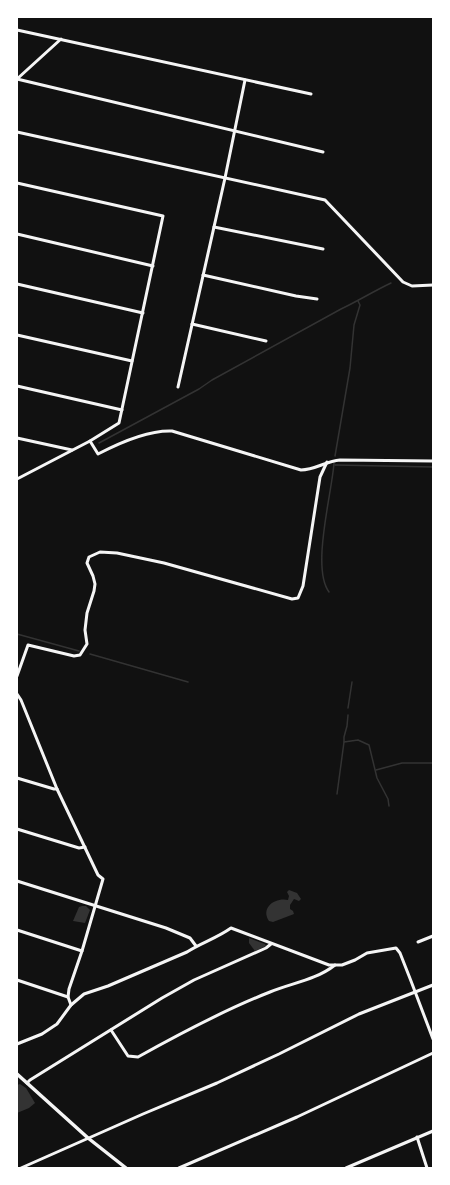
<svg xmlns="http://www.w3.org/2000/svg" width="450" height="1185" font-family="Lato,sans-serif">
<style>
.water{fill:#333}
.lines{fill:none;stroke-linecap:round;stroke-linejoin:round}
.stream{stroke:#333;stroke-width:1.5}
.minor{stroke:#f5f5f5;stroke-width:3}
.tertiary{stroke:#f5f5f5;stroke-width:3.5}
</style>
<rect width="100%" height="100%" fill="#111"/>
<!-- water -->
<g class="water">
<path d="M 289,890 L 297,893 L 301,899 L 299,901 L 294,899 L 290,905 L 290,909 L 293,911 L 294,914 L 273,922 L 269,921 C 260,907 276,897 288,900 L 289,896 L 287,892 Z"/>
<path d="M 82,906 L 86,906 L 90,910 L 85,923 L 73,921 L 79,907 Z"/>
<path d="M 249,938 L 265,944 L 266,946 L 255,951 L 249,943 Z"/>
<path d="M 20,1084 L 26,1088 L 35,1103 L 29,1108 L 17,1113 L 17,1085 Z"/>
</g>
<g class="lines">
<!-- stream -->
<g class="stream">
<path d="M 99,443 L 199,389 L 212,380 L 341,309 C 358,301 374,291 391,283"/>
<path d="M 335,456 L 350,368 L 354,325 L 360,305 L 358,301"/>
<path d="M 335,465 L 433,467"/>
<path d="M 329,592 C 311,568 332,493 334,463"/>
<path d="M 17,634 L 79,651"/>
<path d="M 90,654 L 188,682"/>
<path d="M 348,708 L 352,682"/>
<path d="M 344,742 L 358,740 L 369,745 L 377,778 L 388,799 L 389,806"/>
<path d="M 376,770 L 402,763 L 433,763"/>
<path d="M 337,794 L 344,742 L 344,737 L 347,726 L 348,715"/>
</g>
<!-- minor -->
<g class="minor">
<path d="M 17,30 L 311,94"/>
<path d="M 17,79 L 323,152"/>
<path d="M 17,79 L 61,39"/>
<path d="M 17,132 L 325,200 L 403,282 L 412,286 L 433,285"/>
<path d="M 17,183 L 163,216 L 119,423 L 90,441 L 17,479"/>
<path d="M 214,227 L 323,249"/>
<path d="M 17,234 L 153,266"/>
<path d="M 203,275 L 296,296 L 317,299"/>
<path d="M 17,284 L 143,313"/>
<path d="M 192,324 L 266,341"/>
<path d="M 17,335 L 132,361"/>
<path d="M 17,386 L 122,410"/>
<path d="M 178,387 L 225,178 L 245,80"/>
<path d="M 17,438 L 72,450"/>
<path d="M 90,441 L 98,454 C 119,443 148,430 172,431 L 301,470 C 315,470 326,461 340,460 L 433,461"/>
<path d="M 17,676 L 28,645 L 74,656 L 80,655 L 87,644 L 85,630 L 87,613 L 94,591 L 95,584 L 93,576 L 87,563 L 89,557 L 100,552 L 117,553 L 164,563 L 292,599 L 298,598 L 303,586 L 320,477 L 327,462"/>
<path d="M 17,694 L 21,700 L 57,789 L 98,875 L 103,879 L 82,951 L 69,989 L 68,997 L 71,1005"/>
<path d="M 17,778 L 54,789 L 57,789"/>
<path d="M 17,829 L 79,848 L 85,847"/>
<path d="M 17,881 L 166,928 L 190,938 L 196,946"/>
<path d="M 17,930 L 82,951"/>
<path d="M 418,942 L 433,936"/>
<path d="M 17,980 L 68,997"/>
<path d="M 111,1030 L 128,1056 L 138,1057 C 181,1033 224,1010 270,992 C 292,983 316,980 335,965"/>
<path d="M 17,1044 L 42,1034 L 57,1024 L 71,1005 L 84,994 L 108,986 L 187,952 C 201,943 217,938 231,928 L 329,965 L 342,965 L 355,960 L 367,953 L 396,948 L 400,953 L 411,981 L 433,1039"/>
<path d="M 27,1083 L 30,1080 L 162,998 L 194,980 L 266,948 L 271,944"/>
<path d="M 417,1137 L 427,1168"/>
<path d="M 21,1168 L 143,1114 L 217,1083 L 279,1054 L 359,1014 L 433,985"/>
<path d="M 179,1168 L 297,1117 L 433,1053"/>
<path d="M 346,1168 L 433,1131"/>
</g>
<!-- tertiary -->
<path class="tertiary" d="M 17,1074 L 88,1138 L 126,1168"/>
</g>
<!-- border -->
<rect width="450" height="1185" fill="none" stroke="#ffffff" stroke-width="36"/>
</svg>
